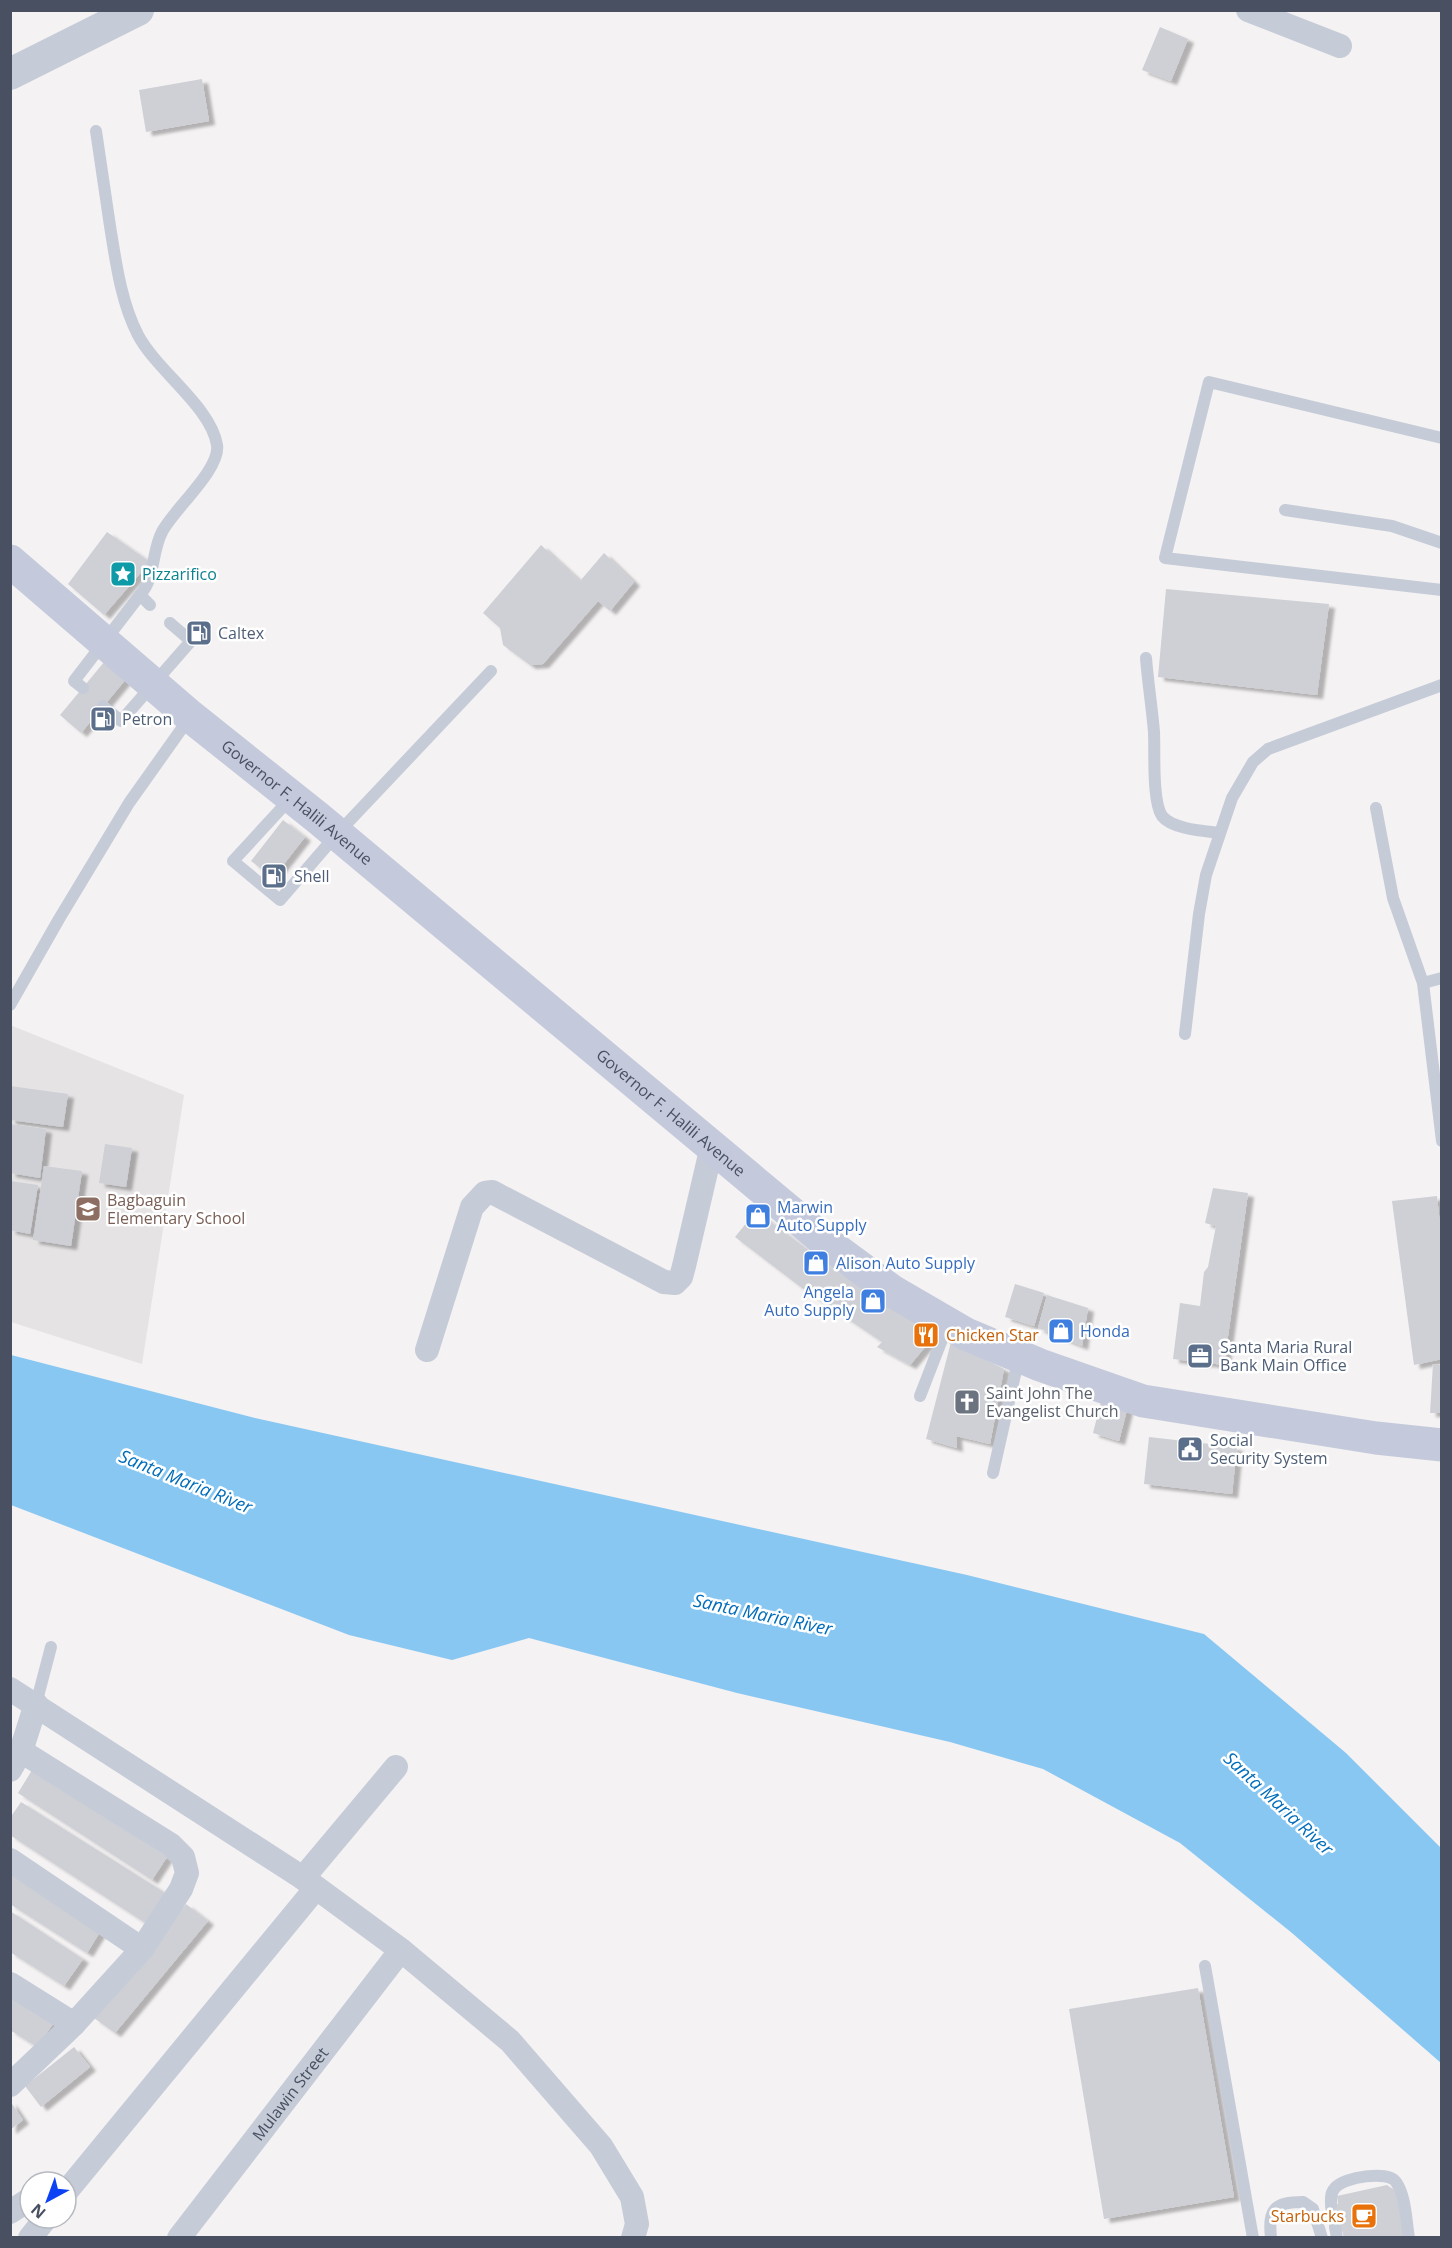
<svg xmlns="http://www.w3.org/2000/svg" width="1452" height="2248" font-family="'Open Sans',sans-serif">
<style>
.education{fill:#e5e3e4}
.water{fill:#89c7f3}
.building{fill:#ced0d6;filter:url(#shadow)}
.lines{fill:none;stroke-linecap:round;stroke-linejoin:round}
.service{stroke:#c5cbd7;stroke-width:12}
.minor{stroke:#c5cbd7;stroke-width:24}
.tertiary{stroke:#c5cbd7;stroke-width:32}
.secondary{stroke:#c4cadb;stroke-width:33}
.labels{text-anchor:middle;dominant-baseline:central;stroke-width:5;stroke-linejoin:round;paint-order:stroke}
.culture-label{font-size:16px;fill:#0d838f;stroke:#fff;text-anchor:start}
.service-label{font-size:16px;fill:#4e5e75;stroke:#fff;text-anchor:start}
.street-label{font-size:16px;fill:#485061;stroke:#fff}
.education-label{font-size:16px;fill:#785e54;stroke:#fff;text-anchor:start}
.shop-label{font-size:16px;fill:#366cbe;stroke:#fff;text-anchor:start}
.food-label{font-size:16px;fill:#c56008;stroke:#fff;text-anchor:start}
.worship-label{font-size:16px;fill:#5b616d;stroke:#fff;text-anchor:start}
.water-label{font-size:18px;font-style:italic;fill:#016dbb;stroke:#fff}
</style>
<defs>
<filter id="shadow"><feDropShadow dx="6" dy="4" stdDeviation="1.5" flood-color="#0004"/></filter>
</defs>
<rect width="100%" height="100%" fill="#f4f2f2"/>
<!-- education -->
<path class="education" d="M 10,1025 L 184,1095 L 142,1364 L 11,1322 Z"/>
<!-- water -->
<path class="water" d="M 11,1355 L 255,1418 L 967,1575 L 1204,1634 L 1346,1753 L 1441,1848 L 1441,2063 L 1292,1933 L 1180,1843 L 1043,1769 L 950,1742 L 737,1693 L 529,1638 L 452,1660 L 349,1635 L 11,1505 Z"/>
<!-- building -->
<g class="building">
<path d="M 1160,27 L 1188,39 L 1171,81 L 1142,70 Z"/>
<path d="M 202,79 L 209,121 L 146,132 L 139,90 Z"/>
<path d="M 107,532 L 150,562 L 104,615 L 68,584 Z"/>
<path d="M 541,545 L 580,581 L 604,553 L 634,582 L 610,611 L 598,601 L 543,664 L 530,665 L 503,645 L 500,628 L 483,613 Z"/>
<path d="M 1166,589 L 1329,604 L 1317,695 L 1158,677 Z"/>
<path d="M 105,661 L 126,679 L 81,733 L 60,715 Z"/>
<path d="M 283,820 L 305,837 L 273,878 L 251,861 Z"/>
<path d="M 10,1086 L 68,1094 L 63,1127 L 10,1120 Z"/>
<path d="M 10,1124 L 46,1129 L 40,1178 L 10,1173 Z"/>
<path d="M 105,1144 L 132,1148 L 126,1187 L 99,1183 Z"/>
<path d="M 44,1166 L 82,1171 L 71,1246 L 33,1240 Z"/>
<path d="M 10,1181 L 38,1185 L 30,1234 L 10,1230 Z"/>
<path d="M 1213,1188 L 1248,1193 L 1224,1365 L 1173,1359 L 1180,1303 L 1200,1306 L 1204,1272 L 1208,1267 L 1216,1226 L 1205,1223 Z"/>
<path d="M 1437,1196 L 1442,1245 L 1442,1359 L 1414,1365 L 1392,1201 Z"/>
<path d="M 756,1211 L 835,1270 L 935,1335 L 910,1365 L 877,1347 L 882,1342 L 802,1288 L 735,1237 Z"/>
<path d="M 1015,1284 L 1044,1293 L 1034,1326 L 1005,1317 Z"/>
<path d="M 1047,1295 L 1088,1308 L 1082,1346 L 1038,1328 Z"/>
<path d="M 951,1342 L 1004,1369 L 990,1444 L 956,1436 L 957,1448 L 926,1439 Z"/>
<path d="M 1433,1364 L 1442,1365 L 1442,1413 L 1430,1413 Z"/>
<path d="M 1102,1398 L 1128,1406 L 1119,1441 L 1093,1433 Z"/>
<path d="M 1149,1437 L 1237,1447 L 1232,1494 L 1144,1484 Z"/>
<path d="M 32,1770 L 167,1857 L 152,1880 L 18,1793 Z"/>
<path d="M 21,1802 L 167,1894 L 147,1924 L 10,1835 L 10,1818 Z"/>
<path d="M 10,1872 L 100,1932 L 87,1953 L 10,1904 Z"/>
<path d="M 186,1904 L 208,1921 L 115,2033 L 94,2018 Z"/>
<path d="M 10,1911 L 83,1959 L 64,1986 L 10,1952 Z"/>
<path d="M 1198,1988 L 1234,2197 L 1104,2219 L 1069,2009 Z"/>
<path d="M 10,1993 L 55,2021 L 37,2047 L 10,2030 Z"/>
<path d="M 74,2047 L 90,2067 L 41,2107 L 25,2086 Z"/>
<path d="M 10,2101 L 23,2120 L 10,2130 Z"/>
<path d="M 1387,2185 L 1397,2192 L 1405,2235 L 1393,2238 L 1344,2238 L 1341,2226 L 1330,2228 L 1325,2207 L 1338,2204 L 1337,2196 Z"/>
</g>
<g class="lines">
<!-- service -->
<g class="service">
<path d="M 96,131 C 101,163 105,194 110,226 C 116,263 121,302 138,335 C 157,371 211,407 217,445 C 221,469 173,510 162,532 C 151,553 156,577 140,595"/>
<path d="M 1442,438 L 1209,382 L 1165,558 L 1442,590"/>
<path d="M 1285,510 L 1392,526 L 1442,543"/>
<path d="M 1146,658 C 1148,683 1152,708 1154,732 C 1155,752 1152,801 1162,816 C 1172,829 1204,831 1220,833"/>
<path d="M 83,688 L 74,681 L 140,595 L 150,605"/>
<path d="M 103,706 L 121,721 L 191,641 L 170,623"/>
<path d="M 291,798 L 233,861 L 280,900 L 337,834 L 491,671"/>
<path d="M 1376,808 L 1393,898 L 1423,983 L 1442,1141"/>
<path d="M 1423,983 L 1442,978"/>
<path d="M 10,1005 L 59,919 L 129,803 L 190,717"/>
<path d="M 1185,1034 L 1199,914 L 1206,875 L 1232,798 L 1253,762 L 1268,749 L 1442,685"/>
<path d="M 920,1396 L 948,1324"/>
<path d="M 993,1473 L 1019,1357"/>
<path d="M 36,1704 L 51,1647"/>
<path d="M 1205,1966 L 1253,2238"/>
<path d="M 1331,2205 C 1331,2199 1330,2193 1335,2188 C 1344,2177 1388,2170 1396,2182 C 1406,2196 1406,2221 1409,2238"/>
<path d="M 1335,2227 L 1337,2238"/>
<path d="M 1271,2238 C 1268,2209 1274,2202 1303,2202 L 1313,2209 L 1322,2238"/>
</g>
<!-- minor -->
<g class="minor">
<path d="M 1248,10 L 1340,46"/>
<path d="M 427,1350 L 472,1207 L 485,1193 L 492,1192 L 664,1282 L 675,1283 L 681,1277 L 684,1266 L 712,1146"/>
<path d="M 10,1689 L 303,1878 L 401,1950 L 510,2041 L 601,2146 L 632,2197 L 637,2224 L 633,2238"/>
<path d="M 10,1770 L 21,1751 L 36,1704"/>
<path d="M 10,1860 L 142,1949"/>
<path d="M 303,1878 L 396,1767"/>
<path d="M 10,1984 L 74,2024"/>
<path d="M 10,2085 L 74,2024 L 142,1949 L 181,1889 L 187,1873 L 183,1857 L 171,1845 L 21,1751"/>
<path d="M 66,2192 L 316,1888"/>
<path d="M 10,2212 L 30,2199"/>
<path d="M 30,2238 L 46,2218"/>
<path id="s1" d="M 179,2238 L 401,1950"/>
</g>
<!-- tertiary -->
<path class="tertiary" d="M 10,74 L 138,10"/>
<!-- secondary -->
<path class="secondary" id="s2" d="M 10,561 L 190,716 L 318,818 L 831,1246 L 892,1291 L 966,1334 L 1040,1365 L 1143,1401 L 1376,1438 L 1442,1445"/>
</g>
<!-- icons -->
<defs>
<symbol id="sight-square" viewBox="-11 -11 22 22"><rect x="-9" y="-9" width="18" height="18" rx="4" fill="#0f9aa8" stroke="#fff"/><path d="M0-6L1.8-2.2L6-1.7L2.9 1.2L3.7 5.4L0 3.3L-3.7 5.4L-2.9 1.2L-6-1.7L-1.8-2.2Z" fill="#fff"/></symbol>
<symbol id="fuel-square" viewBox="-11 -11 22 22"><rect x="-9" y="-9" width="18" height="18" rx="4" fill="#5c6f8a" stroke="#fff"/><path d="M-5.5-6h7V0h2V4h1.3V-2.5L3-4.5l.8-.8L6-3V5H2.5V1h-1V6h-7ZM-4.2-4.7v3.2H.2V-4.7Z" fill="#fff"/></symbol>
<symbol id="school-square" viewBox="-11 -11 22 22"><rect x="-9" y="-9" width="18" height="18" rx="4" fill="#8d6e63" stroke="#fff"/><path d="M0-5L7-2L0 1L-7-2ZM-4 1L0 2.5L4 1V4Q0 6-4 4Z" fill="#fff"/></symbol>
<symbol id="shop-square" viewBox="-11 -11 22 22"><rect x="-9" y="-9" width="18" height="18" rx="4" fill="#3f7fe0" stroke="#fff"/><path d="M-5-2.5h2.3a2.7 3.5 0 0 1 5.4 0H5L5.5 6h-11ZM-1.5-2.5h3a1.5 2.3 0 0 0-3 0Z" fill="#fff"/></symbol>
<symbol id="restaurant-square" viewBox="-11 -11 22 22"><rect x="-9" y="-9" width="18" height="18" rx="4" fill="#e8710a" stroke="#fff"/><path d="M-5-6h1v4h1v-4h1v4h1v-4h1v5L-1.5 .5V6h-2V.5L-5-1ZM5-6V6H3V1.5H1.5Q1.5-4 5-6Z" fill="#fff"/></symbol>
<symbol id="office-square" viewBox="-11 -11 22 22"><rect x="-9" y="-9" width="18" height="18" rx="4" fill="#5c6f8a" stroke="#fff"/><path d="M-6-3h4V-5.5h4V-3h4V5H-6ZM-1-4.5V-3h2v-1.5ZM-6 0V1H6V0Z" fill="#fff"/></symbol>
<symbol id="church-square" viewBox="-11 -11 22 22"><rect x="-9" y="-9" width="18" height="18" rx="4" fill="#6b7280" stroke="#fff"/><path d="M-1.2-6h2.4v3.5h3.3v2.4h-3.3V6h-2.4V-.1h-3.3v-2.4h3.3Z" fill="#fff"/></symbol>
<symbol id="civic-square" viewBox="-11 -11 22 22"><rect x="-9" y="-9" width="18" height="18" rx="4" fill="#5c6f8a" stroke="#fff"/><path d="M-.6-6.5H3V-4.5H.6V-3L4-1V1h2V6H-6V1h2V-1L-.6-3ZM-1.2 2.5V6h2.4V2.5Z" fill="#fff"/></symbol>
<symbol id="cafe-square" viewBox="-11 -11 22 22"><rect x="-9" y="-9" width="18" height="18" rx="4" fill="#e8710a" stroke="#fff"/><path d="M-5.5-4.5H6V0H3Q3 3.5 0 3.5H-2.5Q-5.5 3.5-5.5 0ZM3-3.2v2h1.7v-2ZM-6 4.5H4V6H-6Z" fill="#fff"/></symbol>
</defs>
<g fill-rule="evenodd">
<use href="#sight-square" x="108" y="559" width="30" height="30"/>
<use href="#fuel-square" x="184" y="618" width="30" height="30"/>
<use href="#fuel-square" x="88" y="704" width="30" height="30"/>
<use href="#fuel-square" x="259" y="861" width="30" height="30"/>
<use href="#school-square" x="73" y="1194" width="30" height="30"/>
<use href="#shop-square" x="743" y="1201" width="30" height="30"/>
<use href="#shop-square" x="801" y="1248" width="30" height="30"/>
<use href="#shop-square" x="858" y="1286" width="30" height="30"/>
<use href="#shop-square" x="1046" y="1316" width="30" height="30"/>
<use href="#restaurant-square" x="911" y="1320" width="30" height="30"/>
<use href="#office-square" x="1185" y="1341" width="30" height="30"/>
<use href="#church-square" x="952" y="1387" width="30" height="30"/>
<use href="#civic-square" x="1175" y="1434" width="30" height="30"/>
<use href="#cafe-square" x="1349" y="2201" width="30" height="30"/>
</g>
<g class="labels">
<!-- culture labels -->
<g class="culture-label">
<text x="142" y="574">Pizzarifico</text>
</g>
<!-- service labels -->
<g class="service-label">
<text x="218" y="633">Caltex</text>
<text x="122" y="719">Petron</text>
<text x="294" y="876">Shell</text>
<text x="1220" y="1347">Santa Maria Rural<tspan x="1220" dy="18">Bank Main Office</tspan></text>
<text x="1210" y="1440">Social<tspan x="1210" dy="18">Security System</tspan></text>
</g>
<!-- street labels -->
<g class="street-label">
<text stroke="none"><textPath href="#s2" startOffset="375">Governor F. Halili Avenue</textPath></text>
<text stroke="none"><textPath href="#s2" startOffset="861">Governor F. Halili Avenue</textPath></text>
<text stroke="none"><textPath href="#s1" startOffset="182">Mulawin Street</textPath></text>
</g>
<!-- education labels -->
<g class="education-label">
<text x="107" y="1200">Bagbaguin<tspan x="107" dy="18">Elementary School</tspan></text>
</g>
<!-- shop labels -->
<g class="shop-label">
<text x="777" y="1207">Marwin<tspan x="777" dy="18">Auto Supply</tspan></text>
<text x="836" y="1263">Alison Auto Supply</text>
<text x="854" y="1292" text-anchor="end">Angela<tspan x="854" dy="18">Auto Supply</tspan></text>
<text x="1080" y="1331">Honda</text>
</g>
<!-- food labels -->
<g class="food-label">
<text x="946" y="1335">Chicken Star</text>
<text x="1344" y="2216" text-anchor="end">Starbucks</text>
</g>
<!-- worship labels -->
<g class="worship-label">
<text x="986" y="1393">Saint John The<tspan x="986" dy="18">Evangelist Church</tspan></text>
</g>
<!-- water labels -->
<g class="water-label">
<text transform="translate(186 1481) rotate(22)">Santa Maria River</text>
<text transform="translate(763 1614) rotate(12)">Santa Maria River</text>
<text transform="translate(1279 1803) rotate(43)">Santa Maria River</text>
</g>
</g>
<!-- border -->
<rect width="1452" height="2248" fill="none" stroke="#485061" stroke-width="24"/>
<!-- north arrow -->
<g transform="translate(48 2200) rotate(221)"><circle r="28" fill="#ffffff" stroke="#b6b9c0" stroke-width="1.5"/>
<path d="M0-4.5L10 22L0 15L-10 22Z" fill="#0c41f4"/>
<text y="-9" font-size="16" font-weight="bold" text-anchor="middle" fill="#485061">N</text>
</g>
</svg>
